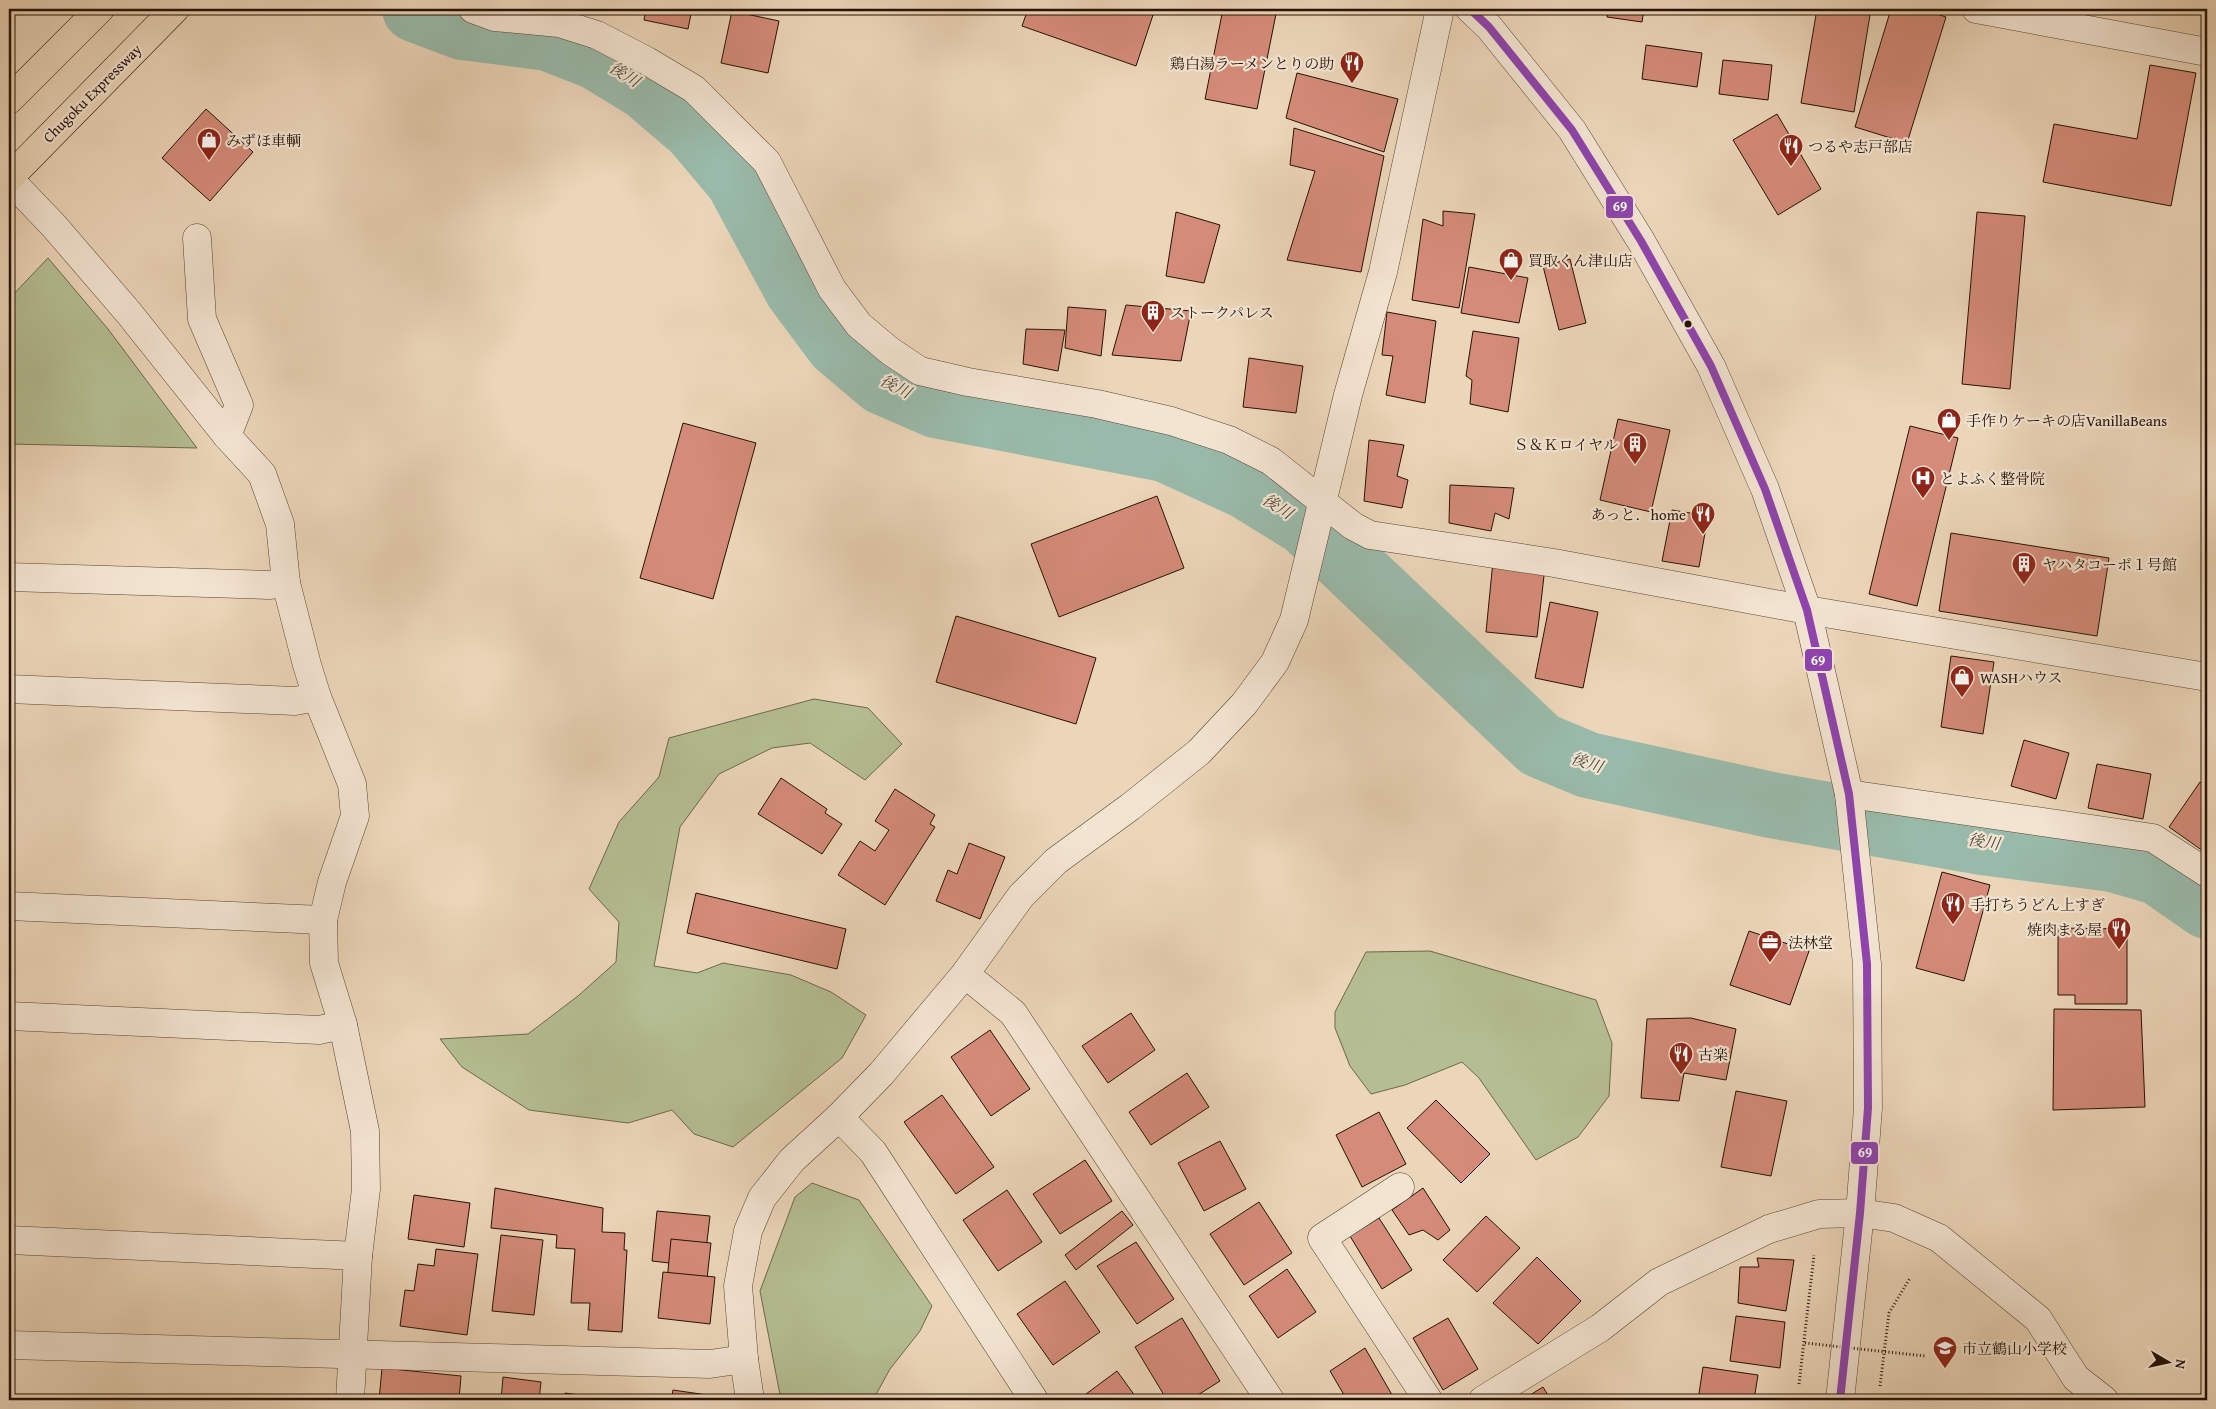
<svg xmlns="http://www.w3.org/2000/svg" width="2216" height="1409" font-family="'Gentium Book Plus','Noto Serif JP',serif">
<style>
.green{fill:#b4be92;stroke:#6c684c}
.lines{fill:none;stroke-linecap:round;stroke-linejoin:round}
.river{stroke:#99baaa;stroke-width:66}
.building{fill:#d48b79;stroke:#251205}
.minor-casing{stroke:#574332;stroke-width:29}
.highway-casing{stroke:#251205;stroke-width:29}
.path{stroke:#251205;stroke-width:3;stroke-dasharray:1 2.5;stroke-linecap:butt}
.minor{stroke:#f3e4d2;stroke-width:28}
.highway{stroke:#ecd6b9;stroke-width:28}
.path-bridge{stroke:#251205;stroke-width:3;stroke-dasharray:1 2.5;stroke-linecap:butt}
.bus-1-casing{stroke:#f3e4d2;stroke-width:11}
.bus-1{stroke:#8e44ad;stroke-width:8}
.bus-dot{fill:#251205;stroke:#f3e4d2;stroke-width:2}
.labels{text-anchor:middle;dominant-baseline:central;stroke-width:4.5;stroke-linejoin:round;paint-order:stroke}
.poi-label{font-size:15px;fill:#251205;stroke:#f3e4d2;text-anchor:start}
.street-label{font-size:15px;fill:#251205;stroke:#f3e4d2}
.water-label{font-size:16px;font-style:italic;fill:#4e4d3f;stroke:#f3e4d2}
.line-badge{stroke:#f3e4d2;stroke-width:2}
.badge-label{font-size:14px;text-anchor:middle;font-weight:bold;fill:#fff}
</style>
<rect width="100%" height="100%" fill="#ecd6b9"/>
<filter id="stains"><feTurbulence type="fractalNoise" baseFrequency=".004" numOctaves="4"/><feColorMatrix values="0 0 0 0 .2 0 0 0 0 .09 0 0 0 0 .02 0 0 0 .5 -.17"/></filter>
<radialGradient id="worn" r=".72"><stop offset=".6" stop-color="#630" stop-opacity="0"/><stop offset="1" stop-color="#630" stop-opacity=".3"/></radialGradient>
<!-- green -->
<g class="green">
<path d="M 48,258 L 108,329 L 197,448 L 9,444 L 9,299 Z"/>
<path d="M 814,699 L 868,708 L 902,744 L 865,780 L 810,743 L 772,748 L 719,774 L 680,827 L 654,966 L 697,973 L 723,963 L 791,975 L 831,992 L 866,1015 L 842,1058 L 733,1147 L 694,1134 L 672,1110 L 628,1123 L 529,1110 L 462,1067 L 440,1039 L 528,1034 L 578,996 L 616,962 L 619,922 L 589,889 L 619,822 L 659,777 L 669,738 Z"/>
<path d="M 1430,951 L 1596,1000 L 1612,1043 L 1609,1096 L 1578,1137 L 1536,1160 L 1479,1078 L 1462,1062 L 1405,1085 L 1371,1094 L 1350,1066 L 1335,1028 L 1335,1012 L 1366,952 Z"/>
<path d="M 812,1183 L 859,1200 L 932,1306 L 920,1331 L 890,1369 L 873,1400 L 781,1400 L 760,1291 L 795,1197 Z"/>
</g>
<g class="lines">
<!-- river -->
<path class="river" d="M 415,9 L 463,27 L 548,38 L 597,57 L 646,87 L 695,129 L 738,180 L 797,289 L 838,344 L 883,382 L 936,405 L 1165,449 L 1246,486 L 1306,523 L 1540,745 L 1588,765 L 1771,805 L 1982,842 L 2113,859 L 2158,872 L 2207,906"/>
</g>
<!-- building -->
<g class="building">
<path d="M 646,9 L 692,9 L 688,29 L 644,20 Z"/>
<path d="M 1028,9 L 1134,9 L 1153,15 L 1136,66 L 1022,26 Z"/>
<path d="M 1223,9 L 1277,9 L 1257,109 L 1205,99 Z"/>
<path d="M 1608,9 L 1644,9 L 1642,22 L 1607,17 Z"/>
<path d="M 1817,9 L 1871,9 L 1854,112 L 1801,103 Z"/>
<path d="M 1891,9 L 1921,9 L 1946,17 L 1907,143 L 1855,127 Z"/>
<path d="M 732,11 L 779,21 L 768,73 L 721,63 Z"/>
<path d="M 1646,45 L 1702,53 L 1697,87 L 1642,79 Z"/>
<path d="M 1723,60 L 1772,65 L 1768,100 L 1719,94 Z"/>
<path d="M 2150,65 L 2196,73 L 2171,206 L 2043,182 L 2054,124 L 2137,139 Z"/>
<path d="M 1297,73 L 1398,99 L 1384,152 L 1286,118 Z"/>
<path d="M 206,109 L 253,152 L 210,201 L 162,158 Z"/>
<path d="M 1777,114 L 1821,189 L 1778,215 L 1733,140 Z"/>
<path d="M 1294,128 L 1384,156 L 1361,272 L 1287,260 L 1315,171 L 1290,165 Z"/>
<path d="M 1443,211 L 1475,214 L 1459,308 L 1412,300 L 1423,219 L 1443,226 Z"/>
<path d="M 1176,212 L 1220,225 L 1204,283 L 1166,276 Z"/>
<path d="M 1977,212 L 2025,216 L 2010,389 L 1962,384 Z"/>
<path d="M 1570,259 L 1586,323 L 1559,330 L 1543,266 Z"/>
<path d="M 1469,267 L 1528,278 L 1519,323 L 1461,313 Z"/>
<path d="M 1126,305 L 1191,311 L 1181,361 L 1112,355 Z"/>
<path d="M 1068,307 L 1106,310 L 1101,356 L 1065,348 Z"/>
<path d="M 1387,312 L 1436,321 L 1425,403 L 1386,395 L 1393,356 L 1382,355 Z"/>
<path d="M 1026,329 L 1065,330 L 1058,371 L 1023,364 Z"/>
<path d="M 1473,331 L 1519,338 L 1508,412 L 1470,404 L 1472,380 L 1466,376 Z"/>
<path d="M 1249,358 L 1303,366 L 1296,413 L 1243,407 Z"/>
<path d="M 1618,419 L 1670,430 L 1651,512 L 1600,500 Z"/>
<path d="M 683,423 L 756,443 L 713,599 L 640,578 Z"/>
<path d="M 1910,426 L 1958,438 L 1917,606 L 1869,594 Z"/>
<path d="M 1369,440 L 1404,445 L 1397,476 L 1408,480 L 1402,508 L 1364,501 Z"/>
<path d="M 1450,485 L 1514,488 L 1509,519 L 1495,513 L 1491,531 L 1449,523 Z"/>
<path d="M 1157,496 L 1184,568 L 1059,617 L 1031,544 Z"/>
<path d="M 1672,510 L 1708,516 L 1699,567 L 1662,561 Z"/>
<path d="M 1951,533 L 2109,558 L 2097,636 L 1939,611 Z"/>
<path d="M 1493,561 L 1545,567 L 1537,637 L 1486,632 Z"/>
<path d="M 1550,602 L 1598,612 L 1583,688 L 1535,678 Z"/>
<path d="M 956,616 L 1096,658 L 1076,724 L 936,682 Z"/>
<path d="M 1951,656 L 1994,662 L 1983,734 L 1941,727 Z"/>
<path d="M 2024,740 L 2069,753 L 2056,799 L 2011,786 Z"/>
<path d="M 2097,764 L 2151,774 L 2143,819 L 2088,808 Z"/>
<path d="M 781,778 L 827,809 L 825,813 L 842,824 L 822,854 L 758,814 Z"/>
<path d="M 2200,782 L 2207,787 L 2207,845 L 2203,851 L 2169,827 Z"/>
<path d="M 895,789 L 935,815 L 930,824 L 935,827 L 885,905 L 838,875 L 860,841 L 875,851 L 889,830 L 875,821 Z"/>
<path d="M 969,843 L 1005,857 L 980,919 L 936,901 L 948,870 L 957,874 Z"/>
<path d="M 1942,872 L 1990,885 L 1964,981 L 1916,968 Z"/>
<path d="M 696,893 L 846,929 L 837,969 L 687,933 Z"/>
<path d="M 2058,928 L 2127,929 L 2127,1004 L 2075,1004 L 2075,995 L 2058,995 Z"/>
<path d="M 1749,931 L 1809,951 L 1790,1005 L 1730,985 Z"/>
<path d="M 2054,1009 L 2141,1010 L 2145,1107 L 2053,1110 Z"/>
<path d="M 1131,1013 L 1155,1050 L 1108,1083 L 1082,1046 Z"/>
<path d="M 1691,1018 L 1736,1029 L 1726,1080 L 1684,1073 L 1679,1101 L 1641,1098 L 1647,1019 Z"/>
<path d="M 990,1030 L 1030,1089 L 991,1116 L 951,1057 Z"/>
<path d="M 1187,1073 L 1209,1107 L 1151,1145 L 1129,1112 Z"/>
<path d="M 1736,1091 L 1787,1101 L 1771,1176 L 1721,1167 Z"/>
<path d="M 942,1095 L 994,1167 L 956,1194 L 904,1122 Z"/>
<path d="M 1436,1100 L 1490,1154 L 1461,1183 L 1407,1128 Z"/>
<path d="M 1379,1112 L 1406,1164 L 1362,1187 L 1336,1135 Z"/>
<path d="M 1220,1141 L 1246,1189 L 1204,1211 L 1178,1163 Z"/>
<path d="M 1085,1160 L 1112,1201 L 1060,1234 L 1033,1194 Z"/>
<path d="M 495,1188 L 603,1208 L 602,1232 L 625,1233 L 624,1250 L 627,1250 L 622,1332 L 588,1330 L 590,1303 L 571,1303 L 575,1249 L 556,1248 L 557,1235 L 491,1228 Z"/>
<path d="M 1423,1188 L 1450,1230 L 1438,1240 L 1423,1230 L 1409,1235 L 1392,1210 Z"/>
<path d="M 1007,1190 L 1042,1242 L 998,1271 L 963,1220 Z"/>
<path d="M 414,1195 L 470,1203 L 464,1247 L 408,1239 Z"/>
<path d="M 1259,1202 L 1292,1253 L 1244,1285 L 1210,1234 Z"/>
<path d="M 657,1211 L 710,1216 L 704,1267 L 652,1261 Z"/>
<path d="M 1122,1211 L 1133,1225 L 1076,1270 L 1065,1255 Z"/>
<path d="M 1486,1216 L 1520,1248 L 1477,1292 L 1443,1260 Z"/>
<path d="M 1379,1218 L 1412,1270 L 1382,1289 L 1350,1236 Z"/>
<path d="M 501,1235 L 543,1240 L 534,1315 L 492,1311 Z"/>
<path d="M 671,1239 L 711,1243 L 704,1306 L 665,1302 Z"/>
<path d="M 1136,1242 L 1174,1299 L 1137,1324 L 1097,1266 Z"/>
<path d="M 436,1249 L 478,1254 L 467,1335 L 400,1326 L 405,1290 L 414,1291 L 418,1264 L 434,1266 Z"/>
<path d="M 1537,1257 L 1581,1301 L 1538,1344 L 1493,1303 Z"/>
<path d="M 1757,1258 L 1794,1260 L 1786,1311 L 1738,1303 L 1740,1267 L 1759,1267 Z"/>
<path d="M 1287,1269 L 1316,1312 L 1278,1338 L 1249,1296 Z"/>
<path d="M 663,1272 L 715,1277 L 710,1324 L 658,1318 Z"/>
<path d="M 1065,1281 L 1100,1332 L 1053,1365 L 1017,1314 Z"/>
<path d="M 1736,1316 L 1785,1322 L 1780,1368 L 1730,1361 Z"/>
<path d="M 1182,1318 L 1220,1381 L 1190,1400 L 1167,1400 L 1135,1347 Z"/>
<path d="M 1448,1318 L 1478,1369 L 1443,1390 L 1413,1338 Z"/>
<path d="M 1365,1348 L 1395,1400 L 1347,1400 L 1330,1371 Z"/>
<path d="M 1703,1367 L 1758,1375 L 1754,1400 L 1698,1400 Z"/>
<path d="M 382,1368 L 461,1376 L 459,1400 L 379,1400 Z"/>
<path d="M 1117,1371 L 1138,1400 L 1084,1400 L 1082,1397 Z"/>
<path d="M 503,1377 L 541,1382 L 539,1400 L 501,1400 Z"/>
<path d="M 1543,1387 L 1551,1400 L 1522,1400 Z"/>
<path d="M 673,1390 L 714,1396 L 714,1400 L 671,1400 Z"/>
<path d="M 565,1393 L 614,1400 L 564,1400 Z"/>
</g>
<g class="lines">
<defs>
<g id="minor">
<path d="M 473,9 L 495,17 L 559,23 L 597,35 L 647,61 L 694,89 L 767,162 L 832,289 L 859,325 L 890,351 L 920,371 L 968,382 L 1097,404 L 1171,421 L 1229,440 L 1271,461 L 1353,526 L 1370,535 L 1554,563 L 1807,610 L 2207,677"/>
<path d="M 1470,9 L 1489,27 L 1572,130 L 1641,241 L 1711,366 L 1765,489 L 1807,610 L 1849,794 L 1867,964 L 1868,1108 L 1860,1213 L 1840,1400"/>
<path d="M 1976,9 L 2207,52"/>
<path d="M 9,179 L 54,226 L 128,312 L 227,436 L 262,474 L 280,524 L 286,583 L 307,665 L 317,697 L 352,784 L 355,816 L 332,882 L 323,920 L 324,963 L 343,1025 L 365,1131 L 366,1189 L 358,1256 L 350,1400"/>
<path d="M 197,238 L 202,319 L 239,405 L 227,436"/>
<path d="M 9,577 L 269,585 L 286,583"/>
<path d="M 9,689 L 295,701 L 317,697"/>
<path d="M 1849,794 L 2153,838 L 2207,873"/>
<path d="M 9,906 L 323,920"/>
<path d="M 965,974 L 1013,1013 L 1270,1400"/>
<path d="M 9,1016 L 319,1030 L 343,1025"/>
<path d="M 839,1117 L 873,1152 L 1034,1400"/>
<path d="M 1400,1187 L 1322,1238 L 1428,1400"/>
<path d="M 9,1240 L 358,1256"/>
<path d="M 9,1345 L 710,1364 L 744,1359"/>
<path d="M 750,1400 L 744,1359 L 738,1286 L 748,1231 L 762,1198 L 792,1160 L 839,1117 L 881,1074 L 965,974 L 1021,896 L 1056,861 L 1130,807 L 1199,752 L 1244,704 L 1275,662 L 1294,620 L 1348,395 L 1383,272 L 1440,9"/>
<path d="M 1483,1400 L 1600,1328 L 1659,1282 L 1769,1229 L 1819,1214 L 1860,1213 L 1894,1218 L 1939,1238 L 2038,1319 L 2076,1378 L 2104,1400"/>
</g>
<g id="highway">
<path d="M 9,100 L 100,9"/>
<path d="M 9,178 L 175,9"/>
</g>
</defs>
<!-- minor casing -->
<use href="#minor" class="minor-casing"/>
<!-- highway casing -->
<use href="#highway" class="highway-casing"/>
<!-- path -->
<g class="path">
<path d="M 1799,1384 L 1814,1255"/>
<path d="M 1880,1386 L 1889,1313 L 1910,1278"/>
</g>
<!-- minor -->
<use href="#minor" class="minor"/>
<!-- highway -->
<use href="#highway" class="highway"/>
<!-- path-bridge -->
<path class="path-bridge" d="M 1805,1343 L 1925,1356"/>
<defs>
<path id="bus-1" d="M 1470,9 L 1489,27 L 1572,130 L 1641,241 L 1711,366 L 1765,489 L 1807,610 L 1849,794 L 1867,964 L 1868,1108 L 1860,1213 L 1840,1400"/>
</defs>
<!-- bus-1 casing -->
<use href="#bus-1" class="bus-1-casing"/>
<!-- bus-1 -->
<use href="#bus-1" class="bus-1"/>
</g>
<!-- icons -->
<defs>
<symbol id="restaurant-pin" viewBox="-11 -11 22 30"><path d="M0 17L-7.5 6A9.5 9.5 0 1 1 7.5 6Z" fill="#8f2418" stroke="#f3e4d2"/><path d="M-5-6h1v4h1v-4h1v4h1v-4h1v5L-1.5 .5V6h-2V.5L-5-1ZM5-6V6H3V1.5H1.5Q1.5-4 5-6Z" fill="#fff"/></symbol>
<symbol id="shop-pin" viewBox="-11 -11 22 30"><path d="M0 17L-7.5 6A9.5 9.5 0 1 1 7.5 6Z" fill="#8f2418" stroke="#f3e4d2"/><path d="M-5-2.5h2.3a2.7 3.5 0 0 1 5.4 0H5L5.5 6h-11ZM-1.5-2.5h3a1.5 2.3 0 0 0-3 0Z" fill="#fff"/></symbol>
<symbol id="building-pin" viewBox="-11 -11 22 30"><path d="M0 17L-7.5 6A9.5 9.5 0 1 1 7.5 6Z" fill="#8f2418" stroke="#f3e4d2"/><path d="M-4-6H4V6H1V3H-1V6H-4ZM-2.5-4.3h1.7v1.8h-1.7ZM.8-4.3h1.7v1.8H.8ZM-2.5-1h1.7V.8h-1.7ZM.8-1h1.7V.8H.8Z" fill="#fff"/></symbol>
<symbol id="hospital-pin" viewBox="-11 -11 22 30"><path d="M0 17L-7.5 6A9.5 9.5 0 1 1 7.5 6Z" fill="#8f2418" stroke="#f3e4d2"/><path d="M-5-5h3v3.5h4V-5h3V5h-3V1.5h-4V5h-3Z" fill="#fff"/></symbol>
<symbol id="office-pin" viewBox="-11 -11 22 30"><path d="M0 17L-7.5 6A9.5 9.5 0 1 1 7.5 6Z" fill="#8f2418" stroke="#f3e4d2"/><path d="M-6-3h4V-5.5h4V-3h4V5H-6ZM-1-4.5V-3h2v-1.5ZM-6 0V1H6V0Z" fill="#fff"/></symbol>
<symbol id="school-pin" viewBox="-11 -11 22 30"><path d="M0 17L-7.5 6A9.5 9.5 0 1 1 7.5 6Z" fill="#8f2418" stroke="#f3e4d2"/><path d="M0-5L7-2L0 1L-7-2ZM-4 1L0 2.5L4 1V4Q0 6-4 4Z" fill="#fff"/></symbol>
</defs>
<g fill-rule="evenodd">
<use href="#restaurant-pin" x="1338" y="49" width="28" height="38"/>
<use href="#shop-pin" x="195" y="126" width="28" height="38"/>
<use href="#restaurant-pin" x="1777" y="132" width="28" height="38"/>
<use href="#shop-pin" x="1497" y="246" width="28" height="38"/>
<use href="#building-pin" x="1139" y="298" width="28" height="38"/>
<use href="#shop-pin" x="1935" y="406" width="28" height="38"/>
<use href="#building-pin" x="1621" y="430" width="28" height="38"/>
<use href="#hospital-pin" x="1909" y="464" width="28" height="38"/>
<use href="#restaurant-pin" x="1689" y="500" width="28" height="38"/>
<use href="#building-pin" x="2010" y="550" width="28" height="38"/>
<use href="#shop-pin" x="1948" y="663" width="28" height="38"/>
<use href="#restaurant-pin" x="1939" y="890" width="28" height="38"/>
<use href="#restaurant-pin" x="2105" y="915" width="28" height="38"/>
<use href="#office-pin" x="1756" y="928" width="28" height="38"/>
<use href="#restaurant-pin" x="1667" y="1040" width="28" height="38"/>
<use href="#school-pin" x="1931" y="1334" width="28" height="38"/>
</g>
<!-- markers -->
<circle class="bus-dot" cx="1688" cy="324" r="4.5"/>
<g class="labels">
<!-- poi labels -->
<g class="poi-label">
<text x="1334" y="63" text-anchor="end">鶏白湯ラーメンとりの助</text>
<text x="226" y="140">みずほ車輌</text>
<text x="1808" y="146">つるや志戸部店</text>
<text x="1528" y="260">買取くん津山店</text>
<text x="1170" y="312">ストークパレス</text>
<text x="1966" y="420">手作りケーキの店VanillaBeans</text>
<text x="1618" y="444" text-anchor="end">Ｓ＆Ｋロイヤル</text>
<text x="1940" y="478">とよふく整骨院</text>
<text x="1686" y="514" text-anchor="end">あっと．home</text>
<text x="2042" y="564">ヤハタコーポ１号館</text>
<text x="1980" y="677">WASHハウス</text>
<text x="1970" y="904">手打ちうどん上すぎ</text>
<text x="2102" y="929" text-anchor="end">焼肉まる屋</text>
<text x="1788" y="942">法林堂</text>
<text x="1698" y="1054">古楽</text>
<text x="1962" y="1348">市立鶴山小学校</text>
</g>
<!-- street labels -->
<g class="street-label">
<text transform="translate(92 93) rotate(-45)">Chugoku Expressway</text>
</g>
<!-- water labels -->
<g class="water-label">
<text transform="translate(625 74) rotate(32)">後川</text>
<text transform="translate(896 386) rotate(27)">後川</text>
<text transform="translate(1278 506) rotate(32)">後川</text>
<text transform="translate(1587 762) rotate(18)">後川</text>
<text transform="translate(1984 841) rotate(9)">後川</text>
</g>
</g>
<g class="line-badge">
<rect x="1605" y="195" width="29" height="24" rx="5" fill="#8e44ad"/>
<rect x="1804" y="648" width="29" height="24" rx="5" fill="#8e44ad"/>
<rect x="1850" y="1141" width="29" height="24" rx="5" fill="#8e44ad"/>
</g>
<g class="badge-label">
<text x="1620" y="211">69</text>
<text x="1818" y="665">69</text>
<text x="1865" y="1157">69</text>
</g>
<!-- margin -->
<rect width="2216" height="1409" fill="none" stroke="#ecd6b9" stroke-width="30"/>
<rect x="10" y="10" width="2196" height="1389" fill="none" stroke="#251205" stroke-width="2.5"/>
<rect x="15" y="15" width="2186" height="1379" fill="none" stroke="#251205"/>
<!-- north arrow -->
<g transform="translate(2168 1362) rotate(99)" stroke="#f3e4d2" stroke-width="4" paint-order="stroke">
<path d="M0-4L9 19L0 12L-9 19Z" fill="#251205"/>
<text y="-8" font-size="14" font-weight="bold" text-anchor="middle" fill="#251205">N</text>
</g>
<rect width="100%" height="100%" filter="url(#stains)"/>
<rect width="100%" height="100%" fill="url(#worn)"/>
</svg>
